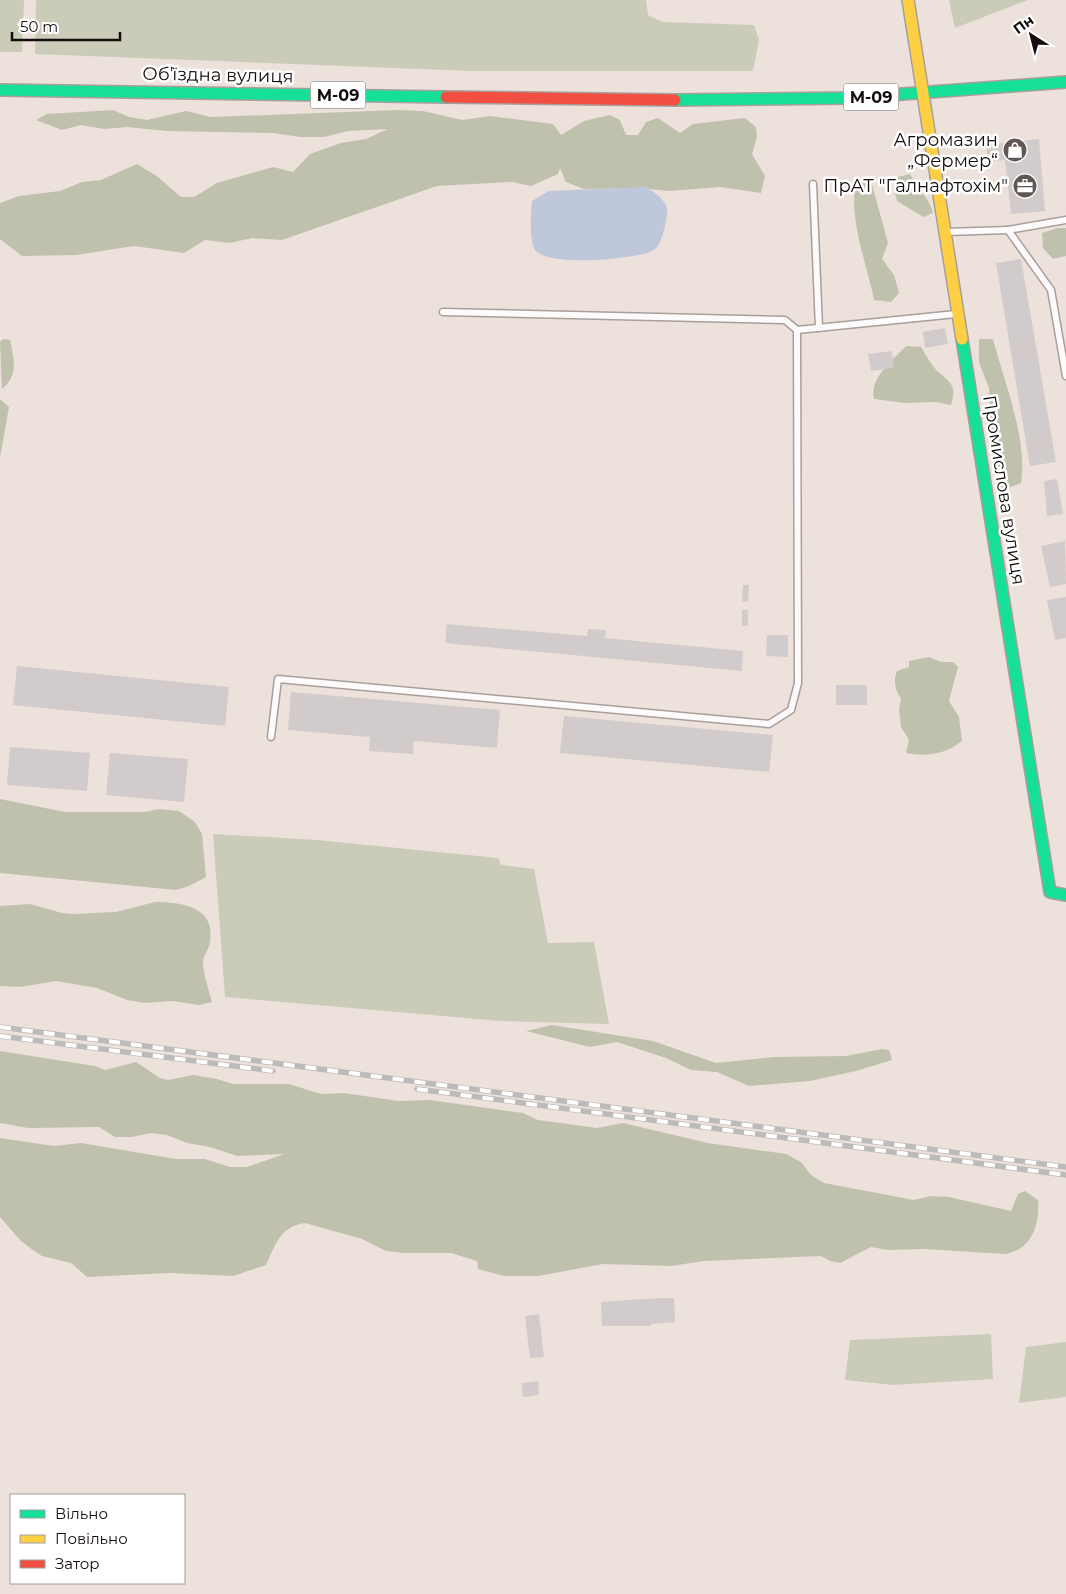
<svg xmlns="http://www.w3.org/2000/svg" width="1066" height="1594" font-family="Montserrat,sans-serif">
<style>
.green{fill:#cacbb8}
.forest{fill:#bfc1ad}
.water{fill:#bfc7db}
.building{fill:#d2cbcb}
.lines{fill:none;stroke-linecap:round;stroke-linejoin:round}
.lane-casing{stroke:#a89f9b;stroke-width:9}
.fast-casing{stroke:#a89f9b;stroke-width:14}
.slow-casing{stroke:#a89f9b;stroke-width:14}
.jam-casing{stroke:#a89f9b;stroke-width:14}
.lane{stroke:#fcfafa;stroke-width:6}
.fast{stroke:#16e098;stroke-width:11}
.slow{stroke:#ffcf43;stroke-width:11}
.jam{stroke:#f24e42;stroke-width:11}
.rail-casing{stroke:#bdbbb9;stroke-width:5.5}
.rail{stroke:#fff;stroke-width:4;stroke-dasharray:11;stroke-linecap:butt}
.labels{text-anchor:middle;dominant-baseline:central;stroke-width:5;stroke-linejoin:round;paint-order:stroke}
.shield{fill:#fff;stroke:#5a5654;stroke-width:1}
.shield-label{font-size:16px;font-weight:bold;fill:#140d0b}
.street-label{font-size:18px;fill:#140d0b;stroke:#fff}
.poi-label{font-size:18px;fill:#140d0b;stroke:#fff;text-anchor:end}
</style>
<rect width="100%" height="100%" fill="#ede1dc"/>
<!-- green -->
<g class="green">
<path d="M 0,0 L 24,0 L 22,52 L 0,52 Z"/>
<path d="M 36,0 L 646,0 L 648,15 L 663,22 L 754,25 L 759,40 L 753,71 L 471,71 L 35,54 Z"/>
<path d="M 949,0 L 1028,0 L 955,28 Z"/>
<path d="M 213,834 L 317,840 L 498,858 L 501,865 L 534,869 L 548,943 L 594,942 L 609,1024 L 500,1021 L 225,997 Z"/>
<path d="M 991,1334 L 993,1379 L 893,1385 L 845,1380 L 850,1340 Z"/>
<path d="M 1066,1342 L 1066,1397 L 1019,1403 L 1026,1347 Z"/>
</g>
<!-- forest -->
<g class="forest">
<path d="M 113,110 L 129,117 L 147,120 L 186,111 L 211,117 L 397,110 L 423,111 L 462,120 L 490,116 L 553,124 L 561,135 L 584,121 L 610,115 L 620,120 L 626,135 L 638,135 L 646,122 L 658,118 L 680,133 L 693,124 L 745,118 L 756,127 L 757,137 L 752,154 L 765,176 L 761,193 L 720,187 L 669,191 L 639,188 L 584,189 L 566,182 L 560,168 L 558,174 L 531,186 L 512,182 L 437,186 L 282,240 L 252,238 L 230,243 L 205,240 L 184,253 L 134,246 L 76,255 L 22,256 L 0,239 L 0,203 L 19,196 L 60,191 L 82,182 L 101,180 L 137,164 L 158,177 L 181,197 L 194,197 L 217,183 L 273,167 L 293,172 L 310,154 L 341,143 L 366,139 L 388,129 L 348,131 L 324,137 L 300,137 L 273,133 L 166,131 L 127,127 L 104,129 L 81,125 L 62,130 L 36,120 L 47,114 Z"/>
<path d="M 910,174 C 917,188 930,199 933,213 L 923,217 L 897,201 L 894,189 L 898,177 Z"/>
<path d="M 858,179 L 871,181 L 888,243 L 882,259 L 894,275 L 899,293 L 891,302 L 874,300 C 868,267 845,209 858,179 Z"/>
<path d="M 1058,228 L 1066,228 L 1066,256 L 1053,259 L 1043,248 L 1042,233 Z"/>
<path d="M 3,339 L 10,340 C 14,359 19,375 2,389 L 0,342 Z"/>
<path d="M 979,339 L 993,339 C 1004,382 1028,439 1021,483 L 1004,490 L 998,484 L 999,469 L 992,446 L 989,388 L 979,362 Z"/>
<path d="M 906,346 L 921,347 C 926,355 931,364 937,371 C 951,383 957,385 951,405 L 936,402 L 904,403 L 874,399 C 869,378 893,360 906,346 Z"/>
<path d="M 0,399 L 9,407 L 0,458 Z"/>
<path d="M 929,657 L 941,662 L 953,662 L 958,667 L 949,701 L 959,717 L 962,741 C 946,754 926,757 906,753 L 909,740 L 901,727 L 899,709 L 901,698 C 895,691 893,679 897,671 L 909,667 L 909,661 Z"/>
<path d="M 0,799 L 65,812 L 145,812 L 159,809 L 179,811 L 195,822 L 202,834 L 206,877 L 189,886 L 176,890 L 0,873 Z"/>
<path d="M 155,902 C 182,902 216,907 210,942 C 209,950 202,957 203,964 C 204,977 209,990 212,1002 L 199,1005 L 173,1001 L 145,1003 L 127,1000 L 97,988 L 56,981 L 20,987 L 0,986 L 0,906 L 30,904 L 62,913 L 73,914 L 116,912 Z"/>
<path d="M 552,1025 L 653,1041 L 716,1063 L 774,1057 L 846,1056 L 882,1049 L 889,1050 L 892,1060 L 856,1071 L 810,1081 L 749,1086 L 717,1072 L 691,1070 L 666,1058 L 617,1042 L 590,1047 L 526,1031 Z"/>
<path d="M 0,1051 L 95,1066 L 105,1070 L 136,1062 L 160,1078 L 168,1080 L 193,1075 L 217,1079 L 233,1084 L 289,1084 L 321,1094 L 344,1093 L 398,1101 L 430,1100 L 523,1113 L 538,1120 L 597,1128 L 623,1123 L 708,1143 L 786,1154 L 801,1162 L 811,1175 L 824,1183 L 914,1200 L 931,1196 L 949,1197 L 1011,1211 L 1018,1194 L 1025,1191 L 1038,1200 C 1040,1225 1031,1250 1005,1254 L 924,1249 L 888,1250 L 871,1247 L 840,1263 L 830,1261 L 821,1256 L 704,1261 L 671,1266 L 603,1264 L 538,1276 L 504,1276 L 478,1269 L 477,1261 L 451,1253 L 404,1253 L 386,1251 L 362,1239 L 305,1223 C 280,1226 275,1246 266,1265 L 233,1276 L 170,1273 L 87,1277 L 71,1263 L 42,1256 L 34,1251 L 20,1240 L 0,1217 L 0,1138 L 54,1146 L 81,1143 L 176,1159 L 205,1159 L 230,1167 L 247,1167 L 284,1154 L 237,1156 L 210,1147 L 187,1143 L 167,1135 L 151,1133 L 132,1137 L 115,1137 L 99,1127 L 28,1128 L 0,1123 Z"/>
</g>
<!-- water -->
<path class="water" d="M 646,187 C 654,192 664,198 667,208 C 668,217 662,246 654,250 C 636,260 547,267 535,250 C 529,241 531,212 532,201 L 549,191 Z"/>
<!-- building -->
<g class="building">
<path d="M 1039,139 L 1045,211 L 1011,214 L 1005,160 L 988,162 L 986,145 Z"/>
<path d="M 1021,259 L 1056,462 L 1030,466 L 996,263 Z"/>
<path d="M 945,328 L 948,344 L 925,348 L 923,332 Z"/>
<path d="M 892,351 L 894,368 L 871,371 L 868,354 Z"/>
<path d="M 1057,479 L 1063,514 L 1047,516 L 1044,481 Z"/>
<path d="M 1065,541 L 1066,584 L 1050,587 L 1041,546 Z"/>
<path d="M 743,585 L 749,585 L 748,602 L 742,601 Z"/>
<path d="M 1066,597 L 1066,638 L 1055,640 L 1047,600 Z"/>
<rect x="742" y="610" width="6" height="16"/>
<path d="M 447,624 L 587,636 L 588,629 L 606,630 L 605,638 L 743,651 L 742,671 L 445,643 Z"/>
<path d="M 767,635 L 788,635 L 788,657 L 766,656 Z"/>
<path d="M 17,666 L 229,687 L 225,726 L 13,705 Z"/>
<rect x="836" y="685" width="31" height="20"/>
<path d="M 291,692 L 500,710 L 497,748 L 414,741 L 413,754 L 369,751 L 370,737 L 288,730 Z"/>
<path d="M 564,716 L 773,735 L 769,772 L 560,753 Z"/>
<path d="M 10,747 L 90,753 L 87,791 L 7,785 Z"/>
<path d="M 110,753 L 188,759 L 184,802 L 106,795 Z"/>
<path d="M 659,1298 L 674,1298 L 675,1322 L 651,1324 L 651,1326 L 602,1326 L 601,1302 Z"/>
<path d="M 539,1314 L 544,1357 L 530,1358 L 525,1316 Z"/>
<path d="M 538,1381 L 539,1395 L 523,1397 L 522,1383 Z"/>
</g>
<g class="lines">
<defs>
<g id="lane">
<path d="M 813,184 L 819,328"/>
<path d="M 1008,230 L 1066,220"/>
<path d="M 946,232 L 1008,230 L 1051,290 L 1066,376"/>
<path d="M 443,312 L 785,320 L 797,330"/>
<path d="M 271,737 L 278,679 L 769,724 L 791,710 L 798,683 L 797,330 L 956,314"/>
</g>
<g id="fast">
<path d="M 0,90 L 446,97"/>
<path d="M 675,100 L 849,98 L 1066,82"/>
<path d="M 962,339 L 1050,892 L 1066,895"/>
</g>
<path id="slow" d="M 908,0 L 962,339"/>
<path id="jam" d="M 446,97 L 675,100"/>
</defs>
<!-- lane casing -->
<use href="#lane" class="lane-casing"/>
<!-- fast casing -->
<use href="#fast" class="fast-casing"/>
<!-- slow casing -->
<use href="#slow" class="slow-casing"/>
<!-- jam casing -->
<use href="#jam" class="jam-casing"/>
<!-- lane -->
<use href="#lane" class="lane"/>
<!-- fast -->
<use href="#fast" class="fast"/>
<!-- slow -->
<use href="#slow" class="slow"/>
<!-- jam -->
<use href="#jam" class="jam"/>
<defs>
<g id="rail">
<path d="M 0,1027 L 1066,1167"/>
<path d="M 0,1036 L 273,1071"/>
<path d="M 417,1089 L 1066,1175"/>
</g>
</defs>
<!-- rail casing -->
<use href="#rail" class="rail-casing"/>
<!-- rail -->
<use href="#rail" class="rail"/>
</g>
<!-- icons -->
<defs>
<symbol id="shop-disc" viewBox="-11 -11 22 22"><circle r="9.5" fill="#605754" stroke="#fff"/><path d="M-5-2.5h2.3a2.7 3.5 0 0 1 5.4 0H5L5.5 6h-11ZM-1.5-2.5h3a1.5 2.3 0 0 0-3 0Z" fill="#fff"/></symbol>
<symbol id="office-disc" viewBox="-11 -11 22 22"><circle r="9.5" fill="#605754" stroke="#fff"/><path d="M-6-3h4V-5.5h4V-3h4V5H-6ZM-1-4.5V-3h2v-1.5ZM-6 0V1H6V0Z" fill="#fff"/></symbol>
</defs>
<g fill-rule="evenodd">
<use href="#shop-disc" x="1001" y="136" width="28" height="28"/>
<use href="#office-disc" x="1011" y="172" width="28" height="28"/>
</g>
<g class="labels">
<!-- shield labels -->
<g class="shield">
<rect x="310.5" y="81.5" width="55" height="27" rx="4"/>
<rect x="843.5" y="83.5" width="55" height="27" rx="4"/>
</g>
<g class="shield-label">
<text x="338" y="95">М-09</text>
<text x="871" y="97">М-09</text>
</g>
<!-- street labels -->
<g class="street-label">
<text transform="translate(218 75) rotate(1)">Обʼїздна вулиця</text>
<text transform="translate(1004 490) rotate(81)">Промислова вулиця</text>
</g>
<!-- poi labels -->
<g class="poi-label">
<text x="998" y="140">Агромазин<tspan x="998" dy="21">„Фермер“</tspan></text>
<text x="1008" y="186">ПрАТ "Галнафтохім"</text>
</g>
</g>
<!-- legend -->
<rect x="10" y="1494" width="175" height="90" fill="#ffffff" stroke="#a19e9d"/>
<rect x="20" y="1510" width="25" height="8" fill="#16e098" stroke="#a19e9d"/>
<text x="55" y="1519" font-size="15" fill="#140d0b">Вільно</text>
<rect x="20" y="1535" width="25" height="8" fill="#ffcf43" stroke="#a19e9d"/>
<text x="55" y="1544" font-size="15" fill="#140d0b">Повільно</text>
<rect x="20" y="1560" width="25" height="8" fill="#f24e42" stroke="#a19e9d"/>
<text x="55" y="1569" font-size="15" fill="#140d0b">Затор</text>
<!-- north arrow -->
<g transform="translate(1031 35) rotate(324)" stroke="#ffffff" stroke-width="4" paint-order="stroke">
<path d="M0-4L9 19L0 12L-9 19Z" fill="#140d0b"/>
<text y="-8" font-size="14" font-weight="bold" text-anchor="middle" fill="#140d0b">Пн</text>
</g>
<!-- scale -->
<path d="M12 32v8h108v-8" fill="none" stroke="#140d0b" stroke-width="2.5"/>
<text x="20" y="32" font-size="15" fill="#140d0b" stroke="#ffffff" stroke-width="4" paint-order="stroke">50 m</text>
</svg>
